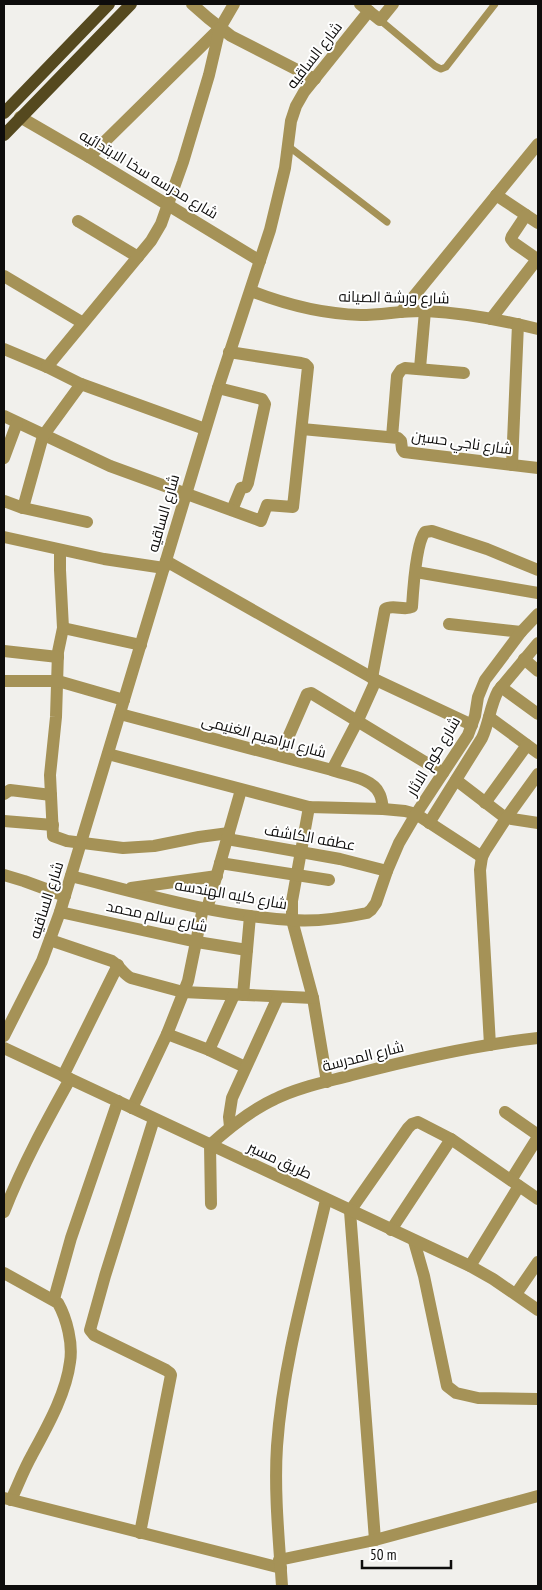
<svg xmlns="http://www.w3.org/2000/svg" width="542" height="1590" font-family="'PT Sans Narrow',Cairo,sans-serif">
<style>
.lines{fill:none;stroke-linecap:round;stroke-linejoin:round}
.service{stroke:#a59257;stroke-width:7}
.minor{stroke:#a59257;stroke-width:12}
.tertiary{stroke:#a59257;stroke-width:12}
.primary{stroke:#55491f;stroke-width:12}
.labels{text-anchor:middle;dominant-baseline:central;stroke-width:4;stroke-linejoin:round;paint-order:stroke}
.street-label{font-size:15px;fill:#0e0d0c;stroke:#fff}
</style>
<rect width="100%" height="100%" fill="#f1f0ec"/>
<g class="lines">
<!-- service -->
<g class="service">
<path d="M 380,20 L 435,66 L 441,69 L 446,67 L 495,4"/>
<path d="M 288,146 L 387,222"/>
</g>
<!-- minor -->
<g class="minor">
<path d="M 192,4 L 208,18 L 231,36 L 315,79"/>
<path d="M 360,4 L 380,20 L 393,4"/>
<path d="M 20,117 L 89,157 L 260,261"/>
<path d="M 89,157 L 220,28 L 234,4"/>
<path d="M 496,195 L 538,223"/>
<path d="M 526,215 L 512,236 L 511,239 L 514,243 L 537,259"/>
<path d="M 78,221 L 138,257"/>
<path d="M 4,276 L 83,323"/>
<path d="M 251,291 C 287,305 322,314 361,315 C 383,315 404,310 426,311 C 464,313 502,320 538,329"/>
<path d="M 401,312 L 538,144"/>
<path d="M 491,319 L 538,258"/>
<path d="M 4,349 L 47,367 L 81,384 L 205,429"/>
<path d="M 47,367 L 151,241 L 161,224 L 183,162 L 209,75 L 220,28"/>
<path d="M 420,368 L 425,311"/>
<path d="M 218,388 L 262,399 L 265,404 L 248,483 L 246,487 L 241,488 L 232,510"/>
<path d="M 4,416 L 110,466 L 261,521 L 267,505 L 293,507 L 308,367 L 305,364 L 301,363 L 229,352"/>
<path d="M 302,429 L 398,438 L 401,441 L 402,449 L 404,452 L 538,468"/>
<path d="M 392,437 L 397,376 L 401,370 L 405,368 L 464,373"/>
<path d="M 4,458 L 17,423"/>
<path d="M 512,465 L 518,324"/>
<path d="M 4,501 L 23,508 L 87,522"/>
<path d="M 23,508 L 43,436 L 81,384"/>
<path d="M 4,537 L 104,559 L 164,568"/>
<path d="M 60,550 L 60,570 L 63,628 L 58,652 L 56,717 L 50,775 L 53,836 L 67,841 L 123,848 L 154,846 L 199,837 L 229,833"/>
<path d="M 166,561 L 376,680 L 472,725"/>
<path d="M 416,572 L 538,593"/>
<path d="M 449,624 L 521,632"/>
<path d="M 63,628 L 141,645"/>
<path d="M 4,651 L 58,657"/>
<path d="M 524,659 L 538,671"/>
<path d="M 372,678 L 385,609 C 393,604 404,611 412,607 C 413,591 416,543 425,532 L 432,531 L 487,549 L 538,570"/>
<path d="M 4,681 L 58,681 L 124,700"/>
<path d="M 501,687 L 538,714"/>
<path d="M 120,714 L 332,770 C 346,775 372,778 379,793 C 382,798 382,804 383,809"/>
<path d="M 489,717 L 538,753"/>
<path d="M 108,754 L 309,807 L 383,809 L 405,811 L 416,814 L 482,857"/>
<path d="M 280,756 L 307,694 L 311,693 L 443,773"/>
<path d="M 332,770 L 358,720 L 376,680"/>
<path d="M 456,780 L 503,816 L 512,819 L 538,823"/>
<path d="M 4,794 L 10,790 L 51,795"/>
<path d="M 485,803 L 527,745"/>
<path d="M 309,807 L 292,901 L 292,920 L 313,998 L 327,1082"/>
<path d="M 4,821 L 53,825"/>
<path d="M 429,823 L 482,738 C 489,723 490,706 498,691 L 538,643"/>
<path d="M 227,839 L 340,859 L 387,871"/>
<path d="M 220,863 L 329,880"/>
<path d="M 4,875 L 24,881 L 65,896"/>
<path d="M 71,876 C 143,894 217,916 292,920 C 317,922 343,918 367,913 L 371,910 L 376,903 L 387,871 L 399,843 L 416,814 L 468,735 L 475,716 L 478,697 L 485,680 L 521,632 L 538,614"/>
<path d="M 131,888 L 217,876"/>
<path d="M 207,909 L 241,790"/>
<path d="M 60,912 L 197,942 L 247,950"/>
<path d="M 50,940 L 112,961 C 120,966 123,974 131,978 L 183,992 L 313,998"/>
<path d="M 243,995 L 250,916"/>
<path d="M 167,1034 L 209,1050 L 245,1067"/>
<path d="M 4,1036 L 42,961 L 60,912 L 218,388 L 270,230 L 285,168 L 291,121 L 296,106 L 304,92 L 369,11"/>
<path d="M 490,1045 L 480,870 L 482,857 L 485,851 L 507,817 L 538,774"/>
<path d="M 209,1050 L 234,995"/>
<path d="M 63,1076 L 118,965"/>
<path d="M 132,1108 L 167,1034 L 188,981 L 203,908"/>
<path d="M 505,1112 L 538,1135"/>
<path d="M 230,1127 L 229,1117 L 232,1098 L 278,997"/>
<path d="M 511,1180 L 538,1137"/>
<path d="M 211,1204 L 210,1145 C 230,1127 251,1110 275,1099 C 299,1087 326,1082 352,1075 C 413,1059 475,1045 538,1038"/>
<path d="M 4,1212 C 23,1164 45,1124 70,1079"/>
<path d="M 391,1230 L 451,1139"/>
<path d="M 414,1241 L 424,1276 L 447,1386 L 456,1393 L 478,1398 L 538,1399"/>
<path d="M 470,1266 L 519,1186"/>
<path d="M 4,1273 L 58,1303 C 67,1319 73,1344 70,1362 C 66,1394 47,1427 32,1455 C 24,1469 18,1485 11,1500"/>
<path d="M 516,1294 L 538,1262"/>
<path d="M 54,1299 L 71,1238 L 118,1101"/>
<path d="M 4,1498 L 281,1568"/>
<path d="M 140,1533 L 171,1375 L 170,1373 L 166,1370 L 94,1335 L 90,1330 L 105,1276 L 154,1119"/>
<path d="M 375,1540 L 350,1211 L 408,1128 L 412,1124 L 418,1122 L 451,1139 L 538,1199"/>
<path d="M 279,1560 L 375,1540 L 538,1496"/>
<path d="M 282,1586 C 279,1540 274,1492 277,1446 C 283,1362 307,1281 326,1200"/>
</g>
<!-- tertiary -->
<path class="tertiary" d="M 4,1048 L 470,1266 L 493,1279 L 538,1310"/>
<!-- primary -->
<g class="primary">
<path d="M 4,113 L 109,4"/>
<path d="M 4,135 L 131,4"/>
</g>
</g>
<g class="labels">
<!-- street labels -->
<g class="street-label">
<text transform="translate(314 55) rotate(-52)">شارع الساقيه</text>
<text transform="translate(149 174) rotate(31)">شارع مدرسه سخا الابتدائيه</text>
<text transform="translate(394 297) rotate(1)">شارع ورشة الصيانه</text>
<text transform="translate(462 442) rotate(8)">شارع ناجي حسين</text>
<text transform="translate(163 513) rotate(-74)">شارع الساقيه</text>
<text transform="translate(264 736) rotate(15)">شارع ابراهيم الغنيمى</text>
<text transform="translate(433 756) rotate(-59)">شارع كوم الاثار</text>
<text transform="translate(310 837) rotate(10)">عطفه الكاشف</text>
<text transform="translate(231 894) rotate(10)">شارع كليه الهندسه</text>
<text transform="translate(46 900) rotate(-72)">شارع الساقيه</text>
<text transform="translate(157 916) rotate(12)">شارع سالم محمد</text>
<text transform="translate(363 1056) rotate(-14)">شارع المدرسة</text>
<text transform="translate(280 1160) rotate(25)">طريق مسير</text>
</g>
</g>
<!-- border -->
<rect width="542" height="1590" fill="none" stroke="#0e0d0c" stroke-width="10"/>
<!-- scale -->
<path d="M362 1560v8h89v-8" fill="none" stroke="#0e0d0c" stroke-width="2.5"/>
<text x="370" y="1560" font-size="15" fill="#0e0d0c" stroke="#ffffff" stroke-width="4" paint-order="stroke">50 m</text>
</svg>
